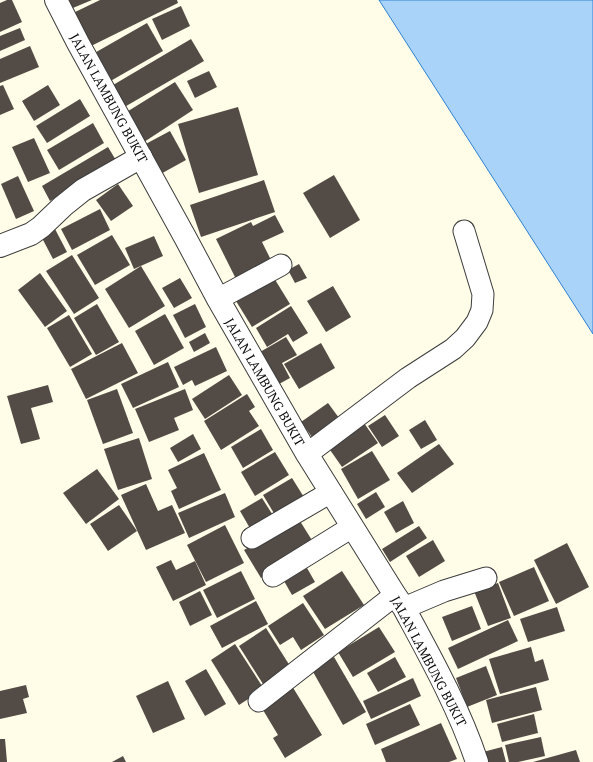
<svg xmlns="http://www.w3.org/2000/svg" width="593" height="762" font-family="'PT Serif',serif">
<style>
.water{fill:#a9d3f9;stroke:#2d81d2}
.building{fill:#534c46}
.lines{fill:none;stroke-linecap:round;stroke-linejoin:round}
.minor-casing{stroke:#3d3d3d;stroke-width:23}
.tertiary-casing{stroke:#3d3d3d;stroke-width:24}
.minor{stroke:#fff;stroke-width:21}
.tertiary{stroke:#fff;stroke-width:22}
.labels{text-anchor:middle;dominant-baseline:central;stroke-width:4;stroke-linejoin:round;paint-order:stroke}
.street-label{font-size:13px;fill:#0a0a0a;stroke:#fff}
</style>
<rect width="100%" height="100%" fill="#fffce7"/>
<!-- water -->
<path class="water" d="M 379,0 L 593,0 L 593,334 Z"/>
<!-- building -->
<g class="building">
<path d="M 7,0 L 12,0 L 22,22 L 0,32 L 0,3 Z"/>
<path d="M 64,0 L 92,0 L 68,10 Z"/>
<path d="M 100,0 L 177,0 L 178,3 L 87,48 L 71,14 Z"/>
<path d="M 181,6 L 190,26 L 162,40 L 152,19 Z"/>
<path d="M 147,23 L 163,51 L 107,83 L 91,55 Z"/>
<path d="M 20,28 L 25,40 L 0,51 L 0,36 Z"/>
<path d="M 191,39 L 204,61 L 121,109 L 108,88 Z"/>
<path d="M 30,46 L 39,67 L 0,83 L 0,59 Z"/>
<path d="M 209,71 L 217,87 L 195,98 L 187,81 Z"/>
<path d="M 175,82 L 193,110 L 144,142 L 125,113 Z"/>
<path d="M 3,85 L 14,109 L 0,115 L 0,86 Z"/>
<path d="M 48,85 L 60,105 L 34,121 L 22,101 Z"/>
<path d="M 80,99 L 90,116 L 47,143 L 36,126 Z"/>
<path d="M 238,107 L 258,175 L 199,193 L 178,124 Z"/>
<path d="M 93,123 L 104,143 L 59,170 L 47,150 Z"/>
<path d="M 170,131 L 186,160 L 157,176 L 140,147 Z"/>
<path d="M 34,138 L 50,173 L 28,182 L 12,147 Z"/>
<path d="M 108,147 L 117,162 L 50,201 L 42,186 Z"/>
<path d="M 334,175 L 360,220 L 330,238 L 303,193 Z"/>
<path d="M 18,176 L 34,211 L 16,219 L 1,184 Z"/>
<path d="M 264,180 L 275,212 L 201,237 L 190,205 Z"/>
<path d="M 118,184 L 133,206 L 111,221 L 96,200 Z"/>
<path d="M 100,209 L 110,230 L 72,250 L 61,229 Z"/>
<path d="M 275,215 L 284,232 L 262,242 L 273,264 L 237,281 L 216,239 L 251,222 L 253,226 Z"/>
<path d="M 55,229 L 67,252 L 53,259 L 41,236 Z"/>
<path d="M 112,235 L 130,265 L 95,285 L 77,255 Z"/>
<path d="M 154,236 L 163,256 L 134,269 L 125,248 Z"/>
<path d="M 72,255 L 99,298 L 74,314 L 46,271 Z"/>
<path d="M 299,264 L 307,278 L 295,283 L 288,270 Z"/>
<path d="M 141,266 L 165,306 L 129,328 L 105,289 Z"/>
<path d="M 40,273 L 67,311 L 45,327 L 18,290 Z"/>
<path d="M 180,278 L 192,298 L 174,308 L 162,288 Z"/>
<path d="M 274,278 L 290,304 L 252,327 L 236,301 Z"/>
<path d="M 333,286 L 351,317 L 326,332 L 307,301 Z"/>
<path d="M 97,304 L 119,342 L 96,355 L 74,318 Z"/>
<path d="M 195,304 L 206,327 L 185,338 L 173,315 Z"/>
<path d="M 291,306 L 308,333 L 293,342 L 288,334 L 267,347 L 256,328 Z"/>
<path d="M 165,314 L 184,348 L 154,365 L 135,331 Z"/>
<path d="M 69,315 L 92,354 L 70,367 L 47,328 Z"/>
<path d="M 205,333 L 210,343 L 194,352 L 189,342 Z"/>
<path d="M 286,337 L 297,355 L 282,363 L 290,378 L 279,384 L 260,352 Z"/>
<path d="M 122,343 L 138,373 L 86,399 L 71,369 Z"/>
<path d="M 321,343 L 335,368 L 299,389 L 284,364 Z"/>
<path d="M 216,347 L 227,371 L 195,386 L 192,380 L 183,385 L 174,367 Z"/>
<path d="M 168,362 L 179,387 L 133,408 L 121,384 Z"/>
<path d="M 229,375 L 242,395 L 205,419 L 192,399 Z"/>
<path d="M 48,385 L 53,402 L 31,408 L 40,439 L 21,444 L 7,396 Z"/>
<path d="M 117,389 L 133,433 L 103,444 L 87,400 Z"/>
<path d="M 185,389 L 193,410 L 174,418 L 179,430 L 149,442 L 135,409 Z"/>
<path d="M 247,394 L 255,407 L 249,411 L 259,426 L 221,450 L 204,421 Z"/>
<path d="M 328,403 L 342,422 L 315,441 L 301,422 Z"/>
<path d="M 385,415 L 399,436 L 382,447 L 368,426 Z"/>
<path d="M 425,420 L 437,440 L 421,449 L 409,430 Z"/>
<path d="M 364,423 L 378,443 L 342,467 L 328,447 Z"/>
<path d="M 261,429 L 273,450 L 243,468 L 231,447 Z"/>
<path d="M 193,434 L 201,449 L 178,462 L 170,448 Z"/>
<path d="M 139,438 L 152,479 L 118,490 L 104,449 Z"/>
<path d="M 439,444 L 454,464 L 412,493 L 397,473 Z"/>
<path d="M 372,451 L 390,480 L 358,499 L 341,469 Z"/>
<path d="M 275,452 L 289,475 L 255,496 L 241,472 Z"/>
<path d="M 204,453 L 221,490 L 179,509 L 171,491 L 177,488 L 168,470 Z"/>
<path d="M 97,469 L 119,499 L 86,524 L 63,493 Z"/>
<path d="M 292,478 L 307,502 L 278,520 L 263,495 Z"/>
<path d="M 146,484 L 158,511 L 172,505 L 185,533 L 146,550 L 121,495 Z"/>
<path d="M 376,492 L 385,507 L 366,519 L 357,504 Z"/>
<path d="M 225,493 L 235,517 L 189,538 L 178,513 Z"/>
<path d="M 262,498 L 276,520 L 251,530 L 240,511 Z"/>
<path d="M 403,501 L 414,523 L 396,533 L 384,512 Z"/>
<path d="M 119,505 L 137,531 L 108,551 L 90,524 Z"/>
<path d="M 298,518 L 315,545 L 261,578 L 244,550 Z"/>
<path d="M 225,525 L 244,563 L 206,582 L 187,545 Z"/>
<path d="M 419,526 L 427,538 L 390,562 L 382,549 Z"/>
<path d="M 433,540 L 445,561 L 419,577 L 406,556 Z"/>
<path d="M 567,543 L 589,587 L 556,604 L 534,560 Z"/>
<path d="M 171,560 L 176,570 L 195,561 L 206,585 L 173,601 L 156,567 Z"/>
<path d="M 534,567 L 549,601 L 514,616 L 499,582 Z"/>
<path d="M 307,568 L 315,582 L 292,595 L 284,581 Z"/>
<path d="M 241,571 L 255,599 L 217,618 L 203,590 Z"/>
<path d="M 342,571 L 364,605 L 325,629 L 303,596 Z"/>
<path d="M 498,583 L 511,618 L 488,626 L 474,591 Z"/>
<path d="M 200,591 L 212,615 L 190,626 L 179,602 Z"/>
<path d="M 256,601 L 268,624 L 222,648 L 210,626 Z"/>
<path d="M 303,603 L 324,635 L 301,650 L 293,637 L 280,645 L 268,626 Z"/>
<path d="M 472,606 L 481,629 L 452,641 L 442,617 Z"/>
<path d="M 557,607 L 565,631 L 528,642 L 520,619 Z"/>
<path d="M 508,620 L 518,641 L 458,669 L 448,648 Z"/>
<path d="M 379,627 L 395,652 L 353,677 L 338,652 Z"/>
<path d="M 266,628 L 290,666 L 263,684 L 239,646 Z"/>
<path d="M 235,644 L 264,689 L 239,705 L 211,660 Z"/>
<path d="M 531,647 L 535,662 L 543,659 L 549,680 L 500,694 L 489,659 Z"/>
<path d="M 334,657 L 366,712 L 343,725 L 312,670 Z"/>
<path d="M 395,657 L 406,677 L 378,692 L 367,673 Z"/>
<path d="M 486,666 L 497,695 L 467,707 L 456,678 Z"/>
<path d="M 206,669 L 226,704 L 205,716 L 185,681 Z"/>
<path d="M 413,678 L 421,696 L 371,719 L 363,701 Z"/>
<path d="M 168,681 L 185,719 L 153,733 L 136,696 Z"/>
<path d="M 26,685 L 29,697 L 23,699 L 27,713 L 0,719 L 0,691 Z"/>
<path d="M 292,686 L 322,735 L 285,758 L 273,738 L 278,735 L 260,705 Z"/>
<path d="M 536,687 L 542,710 L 492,723 L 486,700 Z"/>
<path d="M 410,704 L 420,725 L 375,745 L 366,724 Z"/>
<path d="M 534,714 L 538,733 L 502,742 L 497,724 Z"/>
<path d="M 441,723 L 457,759 L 449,762 L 386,762 L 381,749 Z"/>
<path d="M 541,737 L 545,756 L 518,762 L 509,762 L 505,745 Z"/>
<path d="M 0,739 L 5,739 L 7,762 L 0,762 Z"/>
<path d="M 502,747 L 506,762 L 486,762 L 483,752 Z"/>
<path d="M 576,750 L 580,762 L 533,762 Z"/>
<path d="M 123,756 L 126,762 L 112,762 Z"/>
</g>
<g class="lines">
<defs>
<g id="minor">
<path d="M 218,299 L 281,265"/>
<path d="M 307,454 L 408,378 L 453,349 L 465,338 L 477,322 L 482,310 L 483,294 L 464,231"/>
<path d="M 252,538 L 331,492"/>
<path d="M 273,576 L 352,527"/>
<path d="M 404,608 L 444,591 L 486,578"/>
<path d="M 259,701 L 395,595"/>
</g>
<g id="tertiary">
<path d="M 56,0 L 78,43 L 186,239 L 218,299 L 307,454 L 395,595 L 404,608 C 431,658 459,708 477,762"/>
<path d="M 0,246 L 31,234 L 41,227 L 63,206 L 83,190 L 141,157"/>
</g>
</defs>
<!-- minor casing -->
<use href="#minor" class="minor-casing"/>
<!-- tertiary casing -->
<use href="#tertiary" class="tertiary-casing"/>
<!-- minor -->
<use href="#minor" class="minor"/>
<!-- tertiary -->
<use href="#tertiary" class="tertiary"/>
</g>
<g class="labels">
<!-- street labels -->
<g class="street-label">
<text transform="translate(109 98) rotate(61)">JALAN LAMBUNG BUKIT</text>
<text transform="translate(265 382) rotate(60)">JALAN LAMBUNG BUKIT</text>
<text transform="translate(429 661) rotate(62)">JALAN LAMBUNG BUKIT</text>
</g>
</g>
</svg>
